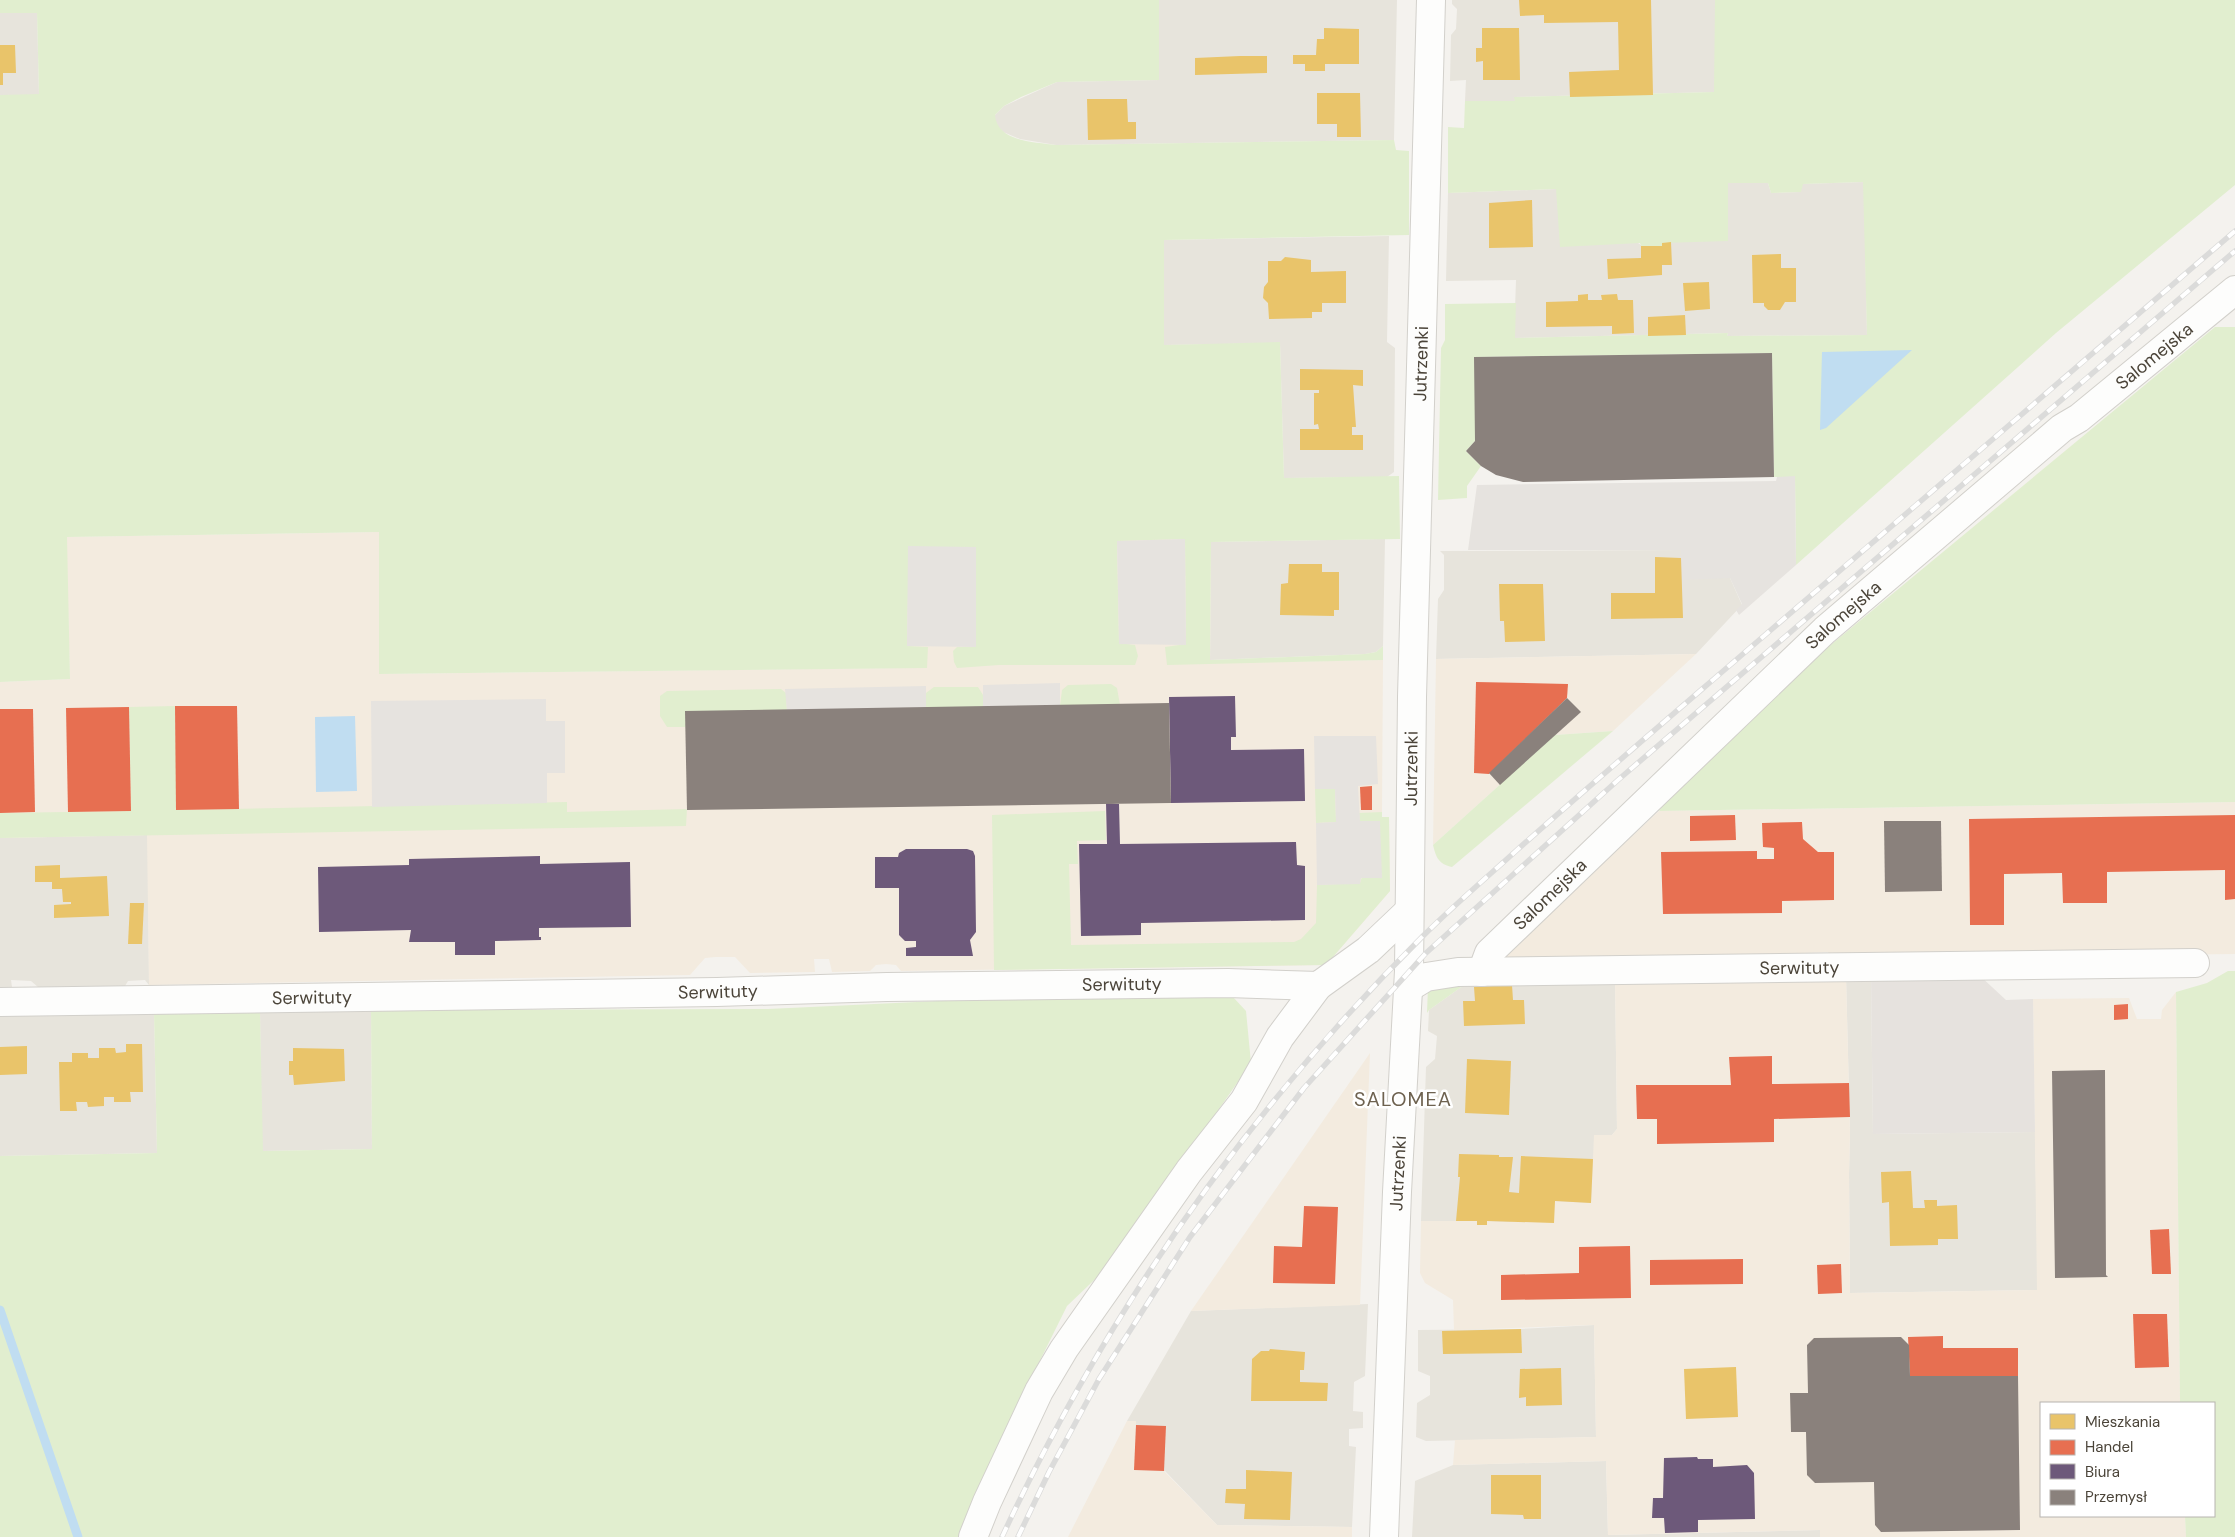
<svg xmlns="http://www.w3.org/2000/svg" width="2235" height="1537" font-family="'DM Sans',sans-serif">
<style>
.residential{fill:#e7e4dc}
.commercial{fill:#f3ebdf}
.industrial{fill:#e6e2de}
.green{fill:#e1eecf}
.parking{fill:#e6e3df}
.water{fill:#c0ddf1}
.homes{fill:#e9c46a}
.shops{fill:#e76f51}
.offices{fill:#6d597a}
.industry{fill:#8a817c}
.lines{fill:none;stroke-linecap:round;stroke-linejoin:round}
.stream{stroke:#c0ddf1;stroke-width:9}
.minor-casing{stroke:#d2d0cb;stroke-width:30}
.minor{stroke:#fdfdfc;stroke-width:28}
.rail-casing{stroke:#dbdbda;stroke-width:5.5}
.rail{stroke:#fff;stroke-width:4;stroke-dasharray:11;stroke-linecap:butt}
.labels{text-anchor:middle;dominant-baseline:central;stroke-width:5;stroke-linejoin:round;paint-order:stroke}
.street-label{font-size:18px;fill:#4b4439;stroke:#fff}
.quarter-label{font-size:20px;letter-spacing:1px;fill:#6e6250;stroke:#fff}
</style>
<rect width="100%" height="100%" fill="#f4f2ee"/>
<!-- residential -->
<g class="residential">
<path d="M 1159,0 L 1397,0 L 1394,140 L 1056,145 L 1020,139 L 1001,131 L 995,123 L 995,115 L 1004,106 L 1057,82 L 1159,80 Z"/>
<path d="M 1452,0 L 1715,0 L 1715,92 L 1515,97 L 1515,101 L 1465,101 L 1466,80 L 1450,81 L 1451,35 L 1456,29 L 1457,9 L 1452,4 Z"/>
<path d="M 0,13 L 37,13 L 39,95 L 0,95 Z"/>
<path d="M 1864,182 L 1867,335 L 1727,336 L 1728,333 L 1514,338 L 1516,280 L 1446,281 L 1448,193 L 1556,189 L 1641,245 L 1662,246 L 1662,243 L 1671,242 L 1728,183 L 1768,183 L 1771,193 L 1800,192 L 1802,184 Z"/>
<path d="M 1389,236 L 1387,342 L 1395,348 L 1394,472 L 1387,477 L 1284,478 L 1280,343 L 1164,345 L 1164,240 Z"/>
<path d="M 1385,539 L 1383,646 L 1376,652 L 1365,654 L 1210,660 L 1211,542 Z"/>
<path d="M 1681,550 L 1681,558 L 1730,578 L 1742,605 L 1696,654 L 1436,659 L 1438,599 L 1444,590 L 1444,555 L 1440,551 Z"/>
<path d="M 148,835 L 149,985 L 145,980 L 128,981 L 125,986 L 38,987 L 31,981 L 11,980 L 12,987 L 0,988 L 0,838 Z"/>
<path d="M 1846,976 L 1871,976 L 1873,1134 L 2035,1132 L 2038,1290 L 1850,1293 L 1849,1174 L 1850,1133 Z"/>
<path d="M 1474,978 L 1615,979 L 1617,1129 L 1612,1135 L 1591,1203 L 1554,1223 L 1487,1222 L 1487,1225 L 1477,1225 L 1477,1221 L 1421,1221 L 1426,1067 L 1435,1059 L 1437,1036 L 1428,1031 L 1429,1010 Z"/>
<path d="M 371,1010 L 372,1149 L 262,1151 L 260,1012 Z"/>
<path d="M 154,1013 L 157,1153 L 0,1156 L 0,1015 Z"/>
<path d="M 1368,1304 L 1365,1376 L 1354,1382 L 1353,1411 L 1363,1412 L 1363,1428 L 1349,1429 L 1349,1446 L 1356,1447 L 1352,1527 L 1217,1525 L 1165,1471 L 1134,1470 L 1136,1421 L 1127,1421 L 1191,1311 Z"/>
<path d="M 1594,1325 L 1596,1437 L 1426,1441 L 1416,1437 L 1417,1403 L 1430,1395 L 1430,1376 L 1418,1371 L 1418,1330 L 1521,1329 Z"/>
<path d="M 1606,1461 L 1608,1535 L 1820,1530 L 1820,1537 L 1412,1537 L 1415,1481 L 1453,1465 Z"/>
</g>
<!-- commercial -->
<g class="commercial">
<path d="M 1211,524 L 1210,663 L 1383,660 L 1382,812 L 1382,817 L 1389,817 L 1390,891 L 1326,965 L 901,971 L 896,965 L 886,964 L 876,965 L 870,971 L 832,972 L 829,959 L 814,959 L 815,972 L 750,973 L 735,957 L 716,957 L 705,958 L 690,975 L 149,985 L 147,835 L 0,838 L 0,682 L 70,679 L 66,537 L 379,532 L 379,674 L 899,668 L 897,525 Z"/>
<path d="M 1696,654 L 1613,731 L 1555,735 L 1433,845 L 1436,659 Z"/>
<path d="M 2235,802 L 2235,954 L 1831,959 L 1828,952 L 1803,953 L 1799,960 L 1506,964 L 1507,953 L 1659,811 Z"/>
<path d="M 1846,976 L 1850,1133 L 1849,1174 L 1850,1293 L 2037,1290 L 2033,999 L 2129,998 L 2137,1019 L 2161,1019 L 2162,1010 L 2176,992 L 2180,1403 L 2041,1403 L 2041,1516 L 2185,1516 L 2186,1537 L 1820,1537 L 1820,1530 L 1608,1535 L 1606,1461 L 1453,1465 L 1455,1440 L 1596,1437 L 1594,1325 L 1454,1330 L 1453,1300 L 1425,1283 L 1420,1273 L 1421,1221 L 1477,1221 L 1478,1225 L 1487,1225 L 1487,1221 L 1510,1222 L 1555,1201 L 1591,1203 L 1594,1135 L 1612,1135 L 1617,1129 L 1615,979 Z"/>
<path d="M 1370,1053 L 1360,1305 L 1191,1311 Z"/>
<path d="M 1127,1421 L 1136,1421 L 1135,1470 L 1164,1471 L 1217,1525 L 1352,1527 L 1352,1537 L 1068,1537 Z"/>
</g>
<!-- industrial -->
<path class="industrial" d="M 1978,974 L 2006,1000 L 2033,999 L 2035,1132 L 1873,1134 L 1871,976 Z"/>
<!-- green -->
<g class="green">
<path d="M 0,0 L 1159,0 L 1159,80 L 1057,82 L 1021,97 L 1004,106 L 995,115 C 997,142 1035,142 1056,145 L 1394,140 L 1396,150 L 1409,151 L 1409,235 L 1164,240 L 1164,345 L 1280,342 L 1284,478 L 1399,476 L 1400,539 L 1211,542 L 1210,660 L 1365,654 L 1376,652 L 1383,646 L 1383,660 L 1167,665 L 1165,647 L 1186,644 L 1185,539 L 1117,541 L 1119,643 L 1135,645 L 1138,656 L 1135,665 L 999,665 L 957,668 L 954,662 L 953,651 L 957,647 L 975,647 L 909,546 L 907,646 L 928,647 L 927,668 L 379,674 L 379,532 L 67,537 L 70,679 L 0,682 L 0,95 L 39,94 L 37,13 L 0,13 Z"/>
<path d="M 1715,0 L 2235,0 L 2235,185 L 2056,333 L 1796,565 L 1795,477 L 1774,477 L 1772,353 L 1475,357 L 1475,441 L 1466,451 L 1481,466 L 1467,486 L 1467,498 L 1438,500 L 1441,348 L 1445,340 L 1445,304 L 1516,303 L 1515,338 L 1728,333 L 1727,336 L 1867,335 L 1863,182 L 1803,184 L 1801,192 L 1771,193 L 1768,183 L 1728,183 L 1728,241 L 1662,243 L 1662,246 L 1641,246 L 1640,243 L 1560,247 L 1556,189 L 1448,193 L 1448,127 L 1464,128 L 1465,101 L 1515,101 L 1514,97 L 1714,92 Z"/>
<path d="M 2215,327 L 2235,327 L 2235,802 L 1659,811 L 1679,781 L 1764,700 Z"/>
<path d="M 1111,684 L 1117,688 L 1120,705 L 1060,706 L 1062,690 L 1068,685 Z"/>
<path d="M 934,687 L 978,687 L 983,695 L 983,707 L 926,708 L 926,693 Z"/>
<path d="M 781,689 L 786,693 L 787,711 L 686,727 L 667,727 L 660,716 L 660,696 L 667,691 Z"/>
<path d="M 175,706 L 177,810 L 567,802 L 567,812 L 687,809 L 686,826 L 0,838 L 0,813 L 131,811 L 129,707 Z"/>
<path d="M 1613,731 L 1452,867 C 1439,864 1436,858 1433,845 L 1555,735 Z"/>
<path d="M 1315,789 L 1335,789 L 1336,822 L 1316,823 Z"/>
<path d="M 1105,811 L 1106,840 L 1077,841 L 1078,864 L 1069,864 L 1071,945 L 1294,942 L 1301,939 L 1316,923 L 1317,885 L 1360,883 L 1380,821 L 1360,821 L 1359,813 L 1382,812 L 1382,817 L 1389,817 L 1390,891 L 1326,965 L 994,970 L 992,815 Z"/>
<path d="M 2228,971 L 2235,971 L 2235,1537 L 2186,1537 L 2185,1516 L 2214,1516 L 2214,1403 L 2180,1403 L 2176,992 L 2207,983 Z"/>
<path d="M 1474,978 L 1429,1010 L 1427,1013 L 1428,987 Z"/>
<path d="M 1089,994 L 1233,997 L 1246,1011 L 1251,1063 L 1111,1264 L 1067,1306 L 998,1445 L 959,1537 L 0,1537 L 0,1156 L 157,1153 L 154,1013 L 260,1012 L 263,1151 L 372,1149 L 371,1010 L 768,1009 Z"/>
</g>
<!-- parking -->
<g class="parking">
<path d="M 1795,476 L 1796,565 L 1739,615 L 1736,610 L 1742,604 L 1730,578 L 1681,580 L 1681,550 L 1468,550 L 1477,485 L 1776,481 L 1777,477 Z"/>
<path d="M 1185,539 L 1186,645 L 1119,644 L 1117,541 Z"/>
<path d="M 908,546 L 976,547 L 976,647 L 907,646 Z"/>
<path d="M 1060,683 L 1060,706 L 983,707 L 983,685 Z"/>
<path d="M 926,686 L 926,708 L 787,711 L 785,689 Z"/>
<path d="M 546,699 L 546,721 L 565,721 L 565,773 L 547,773 L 547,803 L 372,807 L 371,701 Z"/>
<path d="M 1314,736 L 1376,736 L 1378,784 L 1358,786 L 1360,821 L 1380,821 L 1382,878 L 1361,878 L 1360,884 L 1317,885 L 1316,823 L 1336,822 L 1335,789 L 1315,789 Z"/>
</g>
<!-- water -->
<g class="water">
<path d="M 1912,350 L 1826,428 L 1820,430 L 1822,352 Z"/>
<path d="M 355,716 L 357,791 L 316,792 L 315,717 Z"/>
</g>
<!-- homes -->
<g class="homes">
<path d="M 1519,0 L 1651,0 L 1653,95 L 1570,97 L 1569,72 L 1619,70 L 1618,22 L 1544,23 L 1544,15 L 1520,16 Z"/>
<path d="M 1324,28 L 1359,29 L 1359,64 L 1325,64 L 1325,71 L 1305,71 L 1305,64 L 1293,64 L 1293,55 L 1316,55 L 1317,39 L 1324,39 Z"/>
<path d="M 1482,28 L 1519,28 L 1520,80 L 1483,80 L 1483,61 L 1476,62 L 1476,48 L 1482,48 Z"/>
<path d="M 0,45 L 15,45 L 16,73 L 3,73 L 3,85 L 0,85 Z"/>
<path d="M 1240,56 L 1267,56 L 1267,73 L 1195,75 L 1195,58 Z"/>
<path d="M 1317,93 L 1360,93 L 1361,137 L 1337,137 L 1337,124 L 1317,124 Z"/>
<path d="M 1087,99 L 1127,99 L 1128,122 L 1136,122 L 1136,139 L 1088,140 Z"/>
<path d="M 1532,200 L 1533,247 L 1489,248 L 1489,203 Z"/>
<path d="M 1671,242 L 1672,265 L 1662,265 L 1662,275 L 1608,279 L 1607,259 L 1641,258 L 1641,246 L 1662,246 L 1662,243 Z"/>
<path d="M 1781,254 L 1781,268 L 1796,268 L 1796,302 L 1785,302 L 1780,310 L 1768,310 L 1764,306 L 1764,303 L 1753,303 L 1752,255 Z"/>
<path d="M 1285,257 L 1311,260 L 1311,272 L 1346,271 L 1346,303 L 1322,303 L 1322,312 L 1312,312 L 1312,318 L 1269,319 L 1268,303 L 1263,298 L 1264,287 L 1268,282 L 1268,261 L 1281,261 Z"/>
<path d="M 1709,282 L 1710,309 L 1685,311 L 1683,283 Z"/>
<path d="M 1588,294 L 1588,300 L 1602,300 L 1601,295 L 1617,294 L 1618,300 L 1633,300 L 1634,333 L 1612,334 L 1612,326 L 1546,327 L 1546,302 L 1578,301 L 1578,295 Z"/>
<path d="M 1685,315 L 1686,335 L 1648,336 L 1648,317 Z"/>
<path d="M 1300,369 L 1363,370 L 1363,386 L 1353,385 L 1356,427 L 1352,427 L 1352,435 L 1363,435 L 1363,450 L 1300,450 L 1300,429 L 1319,429 L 1318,424 L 1314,425 L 1314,393 L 1319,393 L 1319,390 L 1300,390 Z"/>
<path d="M 1655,557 L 1681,558 L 1683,618 L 1611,619 L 1611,593 L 1655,593 Z"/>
<path d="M 1289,564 L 1322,564 L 1322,572 L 1339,572 L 1339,610 L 1334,610 L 1334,616 L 1280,615 L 1281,584 L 1288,583 Z"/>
<path d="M 1499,584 L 1543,584 L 1545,641 L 1505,642 L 1504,621 L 1500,621 Z"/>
<path d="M 60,865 L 60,878 L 107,876 L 109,916 L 54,918 L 54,905 L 71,904 L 71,902 L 63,902 L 62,889 L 52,889 L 52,882 L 35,882 L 35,866 Z"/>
<path d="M 130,903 L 144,903 L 142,944 L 128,944 Z"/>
<path d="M 1512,985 L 1513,1000 L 1524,1000 L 1525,1024 L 1464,1026 L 1463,1001 L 1475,1001 L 1474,987 Z"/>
<path d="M 126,1044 L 142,1044 L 143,1092 L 130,1092 L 131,1102 L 114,1102 L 114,1097 L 104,1097 L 104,1106 L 88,1107 L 87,1102 L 76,1102 L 77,1111 L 60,1111 L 59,1062 L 72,1062 L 72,1053 L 88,1053 L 88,1058 L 99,1058 L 99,1048 L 115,1048 L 116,1053 L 126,1052 Z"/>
<path d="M 27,1046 L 27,1074 L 0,1075 L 0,1047 Z"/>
<path d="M 293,1048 L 344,1049 L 345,1081 L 294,1085 L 293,1075 L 289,1075 L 289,1061 L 293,1061 Z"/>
<path d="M 1467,1059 L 1511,1061 L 1509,1115 L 1465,1113 Z"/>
<path d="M 1459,1154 L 1499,1155 L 1499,1157 L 1513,1157 L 1509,1192 L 1519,1193 L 1521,1156 L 1593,1159 L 1591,1203 L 1555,1201 L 1554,1223 L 1487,1221 L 1487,1225 L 1477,1225 L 1477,1221 L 1456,1221 L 1460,1177 L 1458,1177 Z"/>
<path d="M 1911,1171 L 1913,1208 L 1925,1208 L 1924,1200 L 1937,1200 L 1937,1206 L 1957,1205 L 1958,1239 L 1938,1239 L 1938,1245 L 1890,1246 L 1889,1202 L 1882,1203 L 1881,1172 Z"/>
<path d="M 1521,1329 L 1522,1353 L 1443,1354 L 1442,1331 Z"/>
<path d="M 1270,1349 L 1305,1352 L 1304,1370 L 1300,1370 L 1300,1382 L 1328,1383 L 1327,1401 L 1251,1401 L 1252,1359 L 1261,1351 L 1269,1351 Z"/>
<path d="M 1736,1367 L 1738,1417 L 1686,1419 L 1684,1369 Z"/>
<path d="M 1561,1368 L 1562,1405 L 1526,1406 L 1526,1397 L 1519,1398 L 1520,1369 Z"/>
<path d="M 1246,1470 L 1292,1472 L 1290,1520 L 1244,1519 L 1245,1504 L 1225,1503 L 1226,1489 L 1246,1489 Z"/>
<path d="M 1491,1475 L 1541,1475 L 1541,1519 L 1524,1519 L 1523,1515 L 1491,1514 Z"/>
</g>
<!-- shops -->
<g class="shops">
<path d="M 1476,682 L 1568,684 L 1567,698 L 1489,774 L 1474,773 Z"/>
<path d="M 175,706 L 237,706 L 239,809 L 176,810 Z"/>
<path d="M 129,707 L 131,811 L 68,812 L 66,708 Z"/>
<path d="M 0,709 L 33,709 L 35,812 L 0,813 Z"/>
<path d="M 1372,786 L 1372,810 L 1361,810 L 1360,787 Z"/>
<path d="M 1735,815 L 1736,840 L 1690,841 L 1690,816 Z"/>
<path d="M 2235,815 L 2235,899 L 2225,900 L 2225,870 L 2107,872 L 2107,903 L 2063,903 L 2062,873 L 2004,874 L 2004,925 L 1970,925 L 1969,819 Z"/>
<path d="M 1802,822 L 1803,839 L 1818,852 L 1834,852 L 1834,900 L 1782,901 L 1782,913 L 1663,914 L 1661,852 L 1757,851 L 1757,859 L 1774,859 L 1774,848 L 1763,847 L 1762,823 Z"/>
<path d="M 2128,1004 L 2128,1019 L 2114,1020 L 2114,1005 Z"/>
<path d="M 1772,1056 L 1772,1084 L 1849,1083 L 1850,1117 L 1774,1119 L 1774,1142 L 1657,1144 L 1657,1119 L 1637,1119 L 1636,1085 L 1731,1085 L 1729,1057 Z"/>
<path d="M 1304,1206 L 1338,1207 L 1335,1284 L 1273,1283 L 1274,1246 L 1302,1247 Z"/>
<path d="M 2169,1229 L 2171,1274 L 2152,1274 L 2150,1230 Z"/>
<path d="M 1630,1246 L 1631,1298 L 1501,1300 L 1501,1275 L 1579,1273 L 1579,1247 Z"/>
<path d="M 1743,1259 L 1743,1284 L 1650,1285 L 1650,1260 Z"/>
<path d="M 1841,1264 L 1842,1293 L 1818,1294 L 1817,1265 Z"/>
<path d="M 2133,1314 L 2167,1314 L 2169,1367 L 2135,1368 Z"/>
<path d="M 1943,1336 L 1943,1348 L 2018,1348 L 2018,1376 L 1910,1376 L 1908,1337 Z"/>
<path d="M 1136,1425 L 1166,1426 L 1164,1471 L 1134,1470 Z"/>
</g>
<!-- offices -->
<g class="offices">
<path d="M 1235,696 L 1236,737 L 1231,737 L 1231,750 L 1304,749 L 1305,801 L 1171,803 L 1169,697 Z"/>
<path d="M 1106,803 L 1119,804 L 1120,844 L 1296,842 L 1297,865 L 1305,866 L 1305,920 L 1141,923 L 1141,935 L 1081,936 L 1079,844 L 1107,844 Z"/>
<path d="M 906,849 L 967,849 L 973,851 L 975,856 L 976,932 L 970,940 L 973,956 L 906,956 L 906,948 L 916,947 L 916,941 L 905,941 L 899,935 L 899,888 L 875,888 L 875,857 L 898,857 L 899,853 Z"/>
<path d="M 540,856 L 540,864 L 630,862 L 631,927 L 539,928 L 539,937 L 541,937 L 541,940 L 495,941 L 495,955 L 455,955 L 455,942 L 409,942 L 411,930 L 319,932 L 318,867 L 409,865 L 409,859 Z"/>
<path d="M 1697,1457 L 1698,1459 L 1713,1459 L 1713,1467 L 1747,1465 L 1754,1473 L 1755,1519 L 1698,1520 L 1698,1532 L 1665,1533 L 1664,1518 L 1652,1518 L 1653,1498 L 1663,1498 L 1664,1458 Z"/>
</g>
<!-- industry -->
<g class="industry">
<path d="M 1772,353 L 1774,477 L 1523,482 L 1496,475 L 1481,466 L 1466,451 L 1475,441 L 1474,357 Z"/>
<path d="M 1567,698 L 1581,712 L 1500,785 L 1489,773 Z"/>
<path d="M 1169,703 L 1171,803 L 687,810 L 685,711 Z"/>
<path d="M 1884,821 L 1941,821 L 1942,891 L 1885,892 Z"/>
<path d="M 2105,1070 L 2106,1275 L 2108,1277 L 2055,1278 L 2052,1071 Z"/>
<path d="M 1901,1337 L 1909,1345 L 1910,1376 L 2018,1376 L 2020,1530 L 1881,1532 L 1875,1525 L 1874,1482 L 1815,1483 L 1807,1475 L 1806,1432 L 1791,1432 L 1790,1393 L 1808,1393 L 1807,1345 L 1814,1338 Z"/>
</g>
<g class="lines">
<!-- stream -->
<path class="stream" d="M 0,1310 L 78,1537"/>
<defs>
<g id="minor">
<path id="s1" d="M 1482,972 L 1489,953 L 1825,630 L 2062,428 L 2079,418 L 2235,290"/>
<path id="s2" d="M 1408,988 L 1426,977 L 1458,972 L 2195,963"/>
<path id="s3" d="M 0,1002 L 717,992 L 887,987 L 1228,983 L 1318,986 L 1368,950 L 1408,912"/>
<path d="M 973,1537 L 987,1502 L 1039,1391 L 1064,1349 L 1189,1171 L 1244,1101 L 1280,1037 L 1318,986"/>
<path id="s4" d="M 1384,1537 L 1397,1192 L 1409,971 L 1412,697 L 1431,0"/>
</g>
</defs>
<!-- minor casing -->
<use href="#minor" class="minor-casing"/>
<!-- minor -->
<use href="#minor" class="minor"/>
<defs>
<g id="rail">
<path d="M 1002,1537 C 1106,1313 1248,1110 1423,936 C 1453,906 1486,878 1517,850 C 1597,779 1678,710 1758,641 C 1917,504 2076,368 2235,231"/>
<path d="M 1018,1537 L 1049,1472 L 1099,1379 L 1190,1237 L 1304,1088 L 1426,953 L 1618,780 L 2235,251"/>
</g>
</defs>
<!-- rail casing -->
<use href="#rail" class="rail-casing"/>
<!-- rail -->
<use href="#rail" class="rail"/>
</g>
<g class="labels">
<!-- street labels -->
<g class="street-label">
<text stroke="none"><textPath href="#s1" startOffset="915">Salomejska</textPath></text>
<text stroke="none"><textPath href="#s4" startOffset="1174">Jutrzenki</textPath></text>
<text stroke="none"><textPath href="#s1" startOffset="510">Salomejska</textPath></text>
<text stroke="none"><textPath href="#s4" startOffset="769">Jutrzenki</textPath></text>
<text stroke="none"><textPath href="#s1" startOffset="105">Salomejska</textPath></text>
<text stroke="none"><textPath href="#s2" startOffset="395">Serwituty</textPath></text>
<text stroke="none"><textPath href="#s3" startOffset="1122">Serwituty</textPath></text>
<text stroke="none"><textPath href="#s3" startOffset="718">Serwituty</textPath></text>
<text stroke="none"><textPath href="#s3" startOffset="312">Serwituty</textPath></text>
<text stroke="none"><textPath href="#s4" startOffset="364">Jutrzenki</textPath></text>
</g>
<!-- quarter labels -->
<g class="quarter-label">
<text x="1403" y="1099">SALOMEA</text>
</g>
</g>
<!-- legend -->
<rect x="2040" y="1402" width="175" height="115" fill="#ffffff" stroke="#b7b4b0"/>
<rect x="2050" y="1414" width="25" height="15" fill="#e9c46a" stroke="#b7b4b0"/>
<text x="2085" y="1427" font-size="15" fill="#4b4439">Mieszkania</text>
<rect x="2050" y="1440" width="25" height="15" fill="#e76f51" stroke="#b7b4b0"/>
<text x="2085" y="1452" font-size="15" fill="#4b4439">Handel</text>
<rect x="2050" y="1464" width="25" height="15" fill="#6d597a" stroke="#b7b4b0"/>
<text x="2085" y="1477" font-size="15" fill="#4b4439">Biura</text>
<rect x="2050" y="1490" width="25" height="15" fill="#8a817c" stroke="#b7b4b0"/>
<text x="2085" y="1502" font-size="15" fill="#4b4439">Przemysł</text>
</svg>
